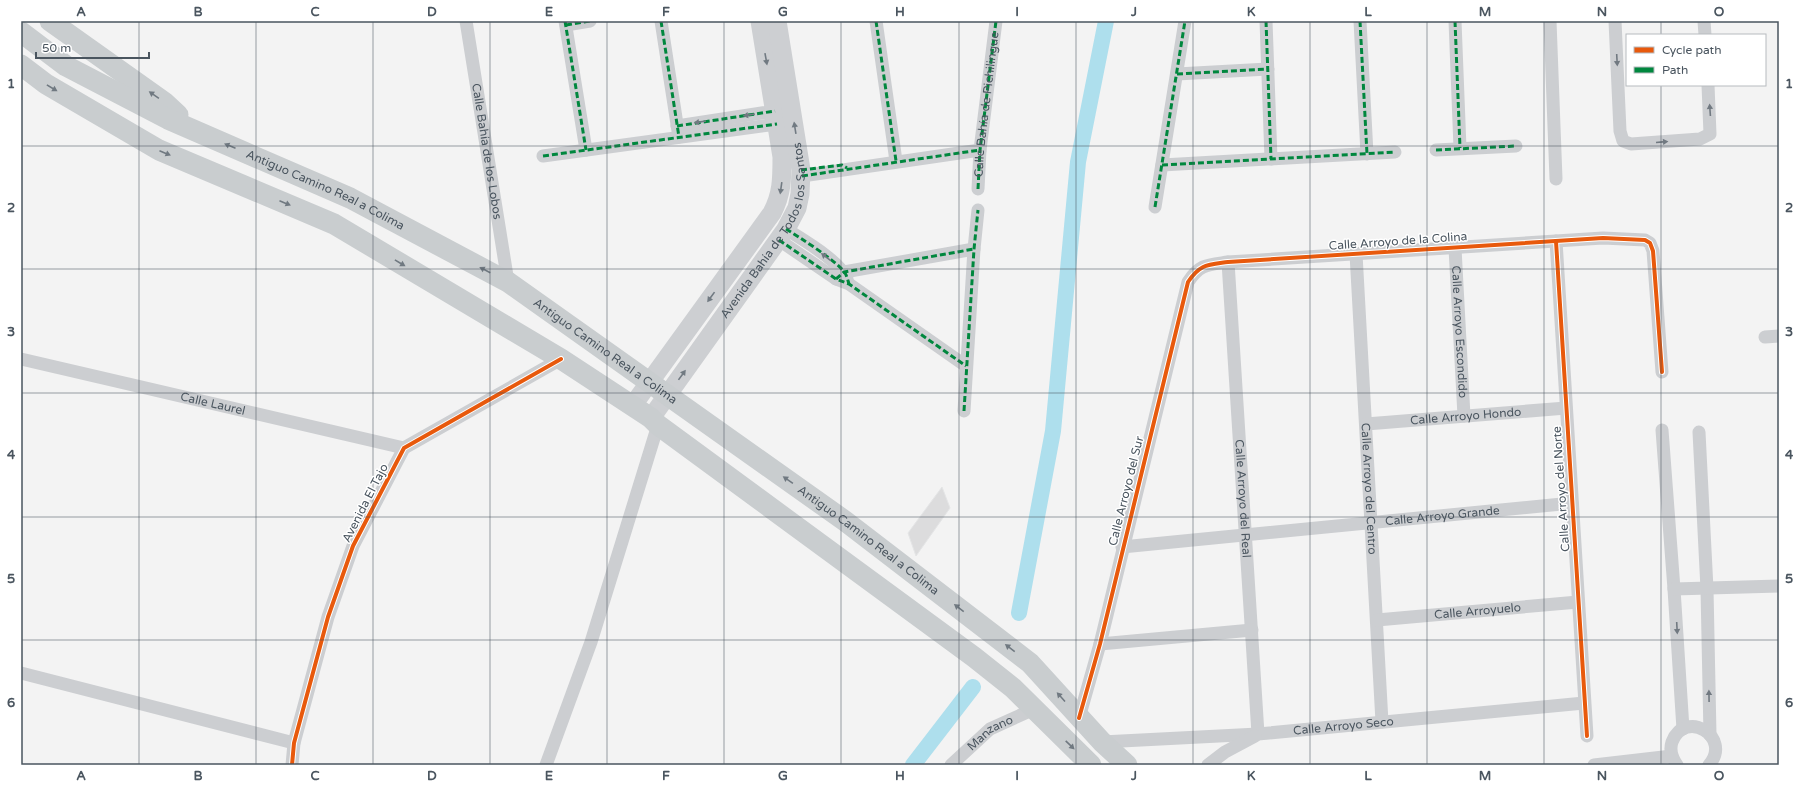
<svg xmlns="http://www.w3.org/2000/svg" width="1800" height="786" font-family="'Varela Round',sans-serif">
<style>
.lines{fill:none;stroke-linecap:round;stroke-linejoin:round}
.canal{stroke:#aedfed;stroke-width:16}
.building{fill:#dcdcdd;stroke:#e4e5e6}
.street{stroke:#ccced1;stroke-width:13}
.secondary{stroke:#cdcfd2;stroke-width:19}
.primary{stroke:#c9cdcf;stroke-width:21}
.quiet{stroke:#00873e;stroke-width:3;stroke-dasharray:6 3;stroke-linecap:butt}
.cycleway-casing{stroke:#fff;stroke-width:6}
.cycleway{stroke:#e8590c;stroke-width:4}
.oneway{fill:#717a82}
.oneway2{fill:#717981}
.oneway3{fill:#707981}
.grid{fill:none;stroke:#4a555f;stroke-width:1;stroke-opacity:0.55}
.labels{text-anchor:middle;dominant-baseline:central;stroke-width:3;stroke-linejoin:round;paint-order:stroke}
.street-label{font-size:12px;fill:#4a555f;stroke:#fff}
.neatline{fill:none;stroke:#4a555f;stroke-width:1.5}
.grid-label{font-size:13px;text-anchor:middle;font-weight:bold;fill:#4a555f}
</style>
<rect width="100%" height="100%" fill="#f3f3f3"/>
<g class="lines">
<!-- canal -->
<g class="canal">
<path d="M 1019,613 L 1053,431 L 1078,162 L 1106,21"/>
<path d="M 913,765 L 973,687"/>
</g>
</g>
<!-- building -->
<path class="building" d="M 942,487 L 950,508 L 916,556 L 908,533 Z"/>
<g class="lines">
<!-- street -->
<g class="street">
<path id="s1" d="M 466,21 L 508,282"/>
<path d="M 565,21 L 586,150"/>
<path d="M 661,21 L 679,137"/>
<path d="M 876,21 L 896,161"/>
<path d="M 1266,21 L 1271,159"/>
<path d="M 1360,21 L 1367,154"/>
<path d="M 1455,21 L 1460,148"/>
<path d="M 1550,21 L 1556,179"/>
<path d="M 1615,21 L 1620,131 L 1623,141 L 1631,144 L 1700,139 L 1710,134 L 1708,85"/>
<path d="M 1704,21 L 1705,35"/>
<path d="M 566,25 L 590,21"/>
<path d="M 1177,74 L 1268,69"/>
<path d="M 677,126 L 775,111"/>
<path d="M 1436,150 L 1516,146"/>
<path d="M 543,156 L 777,124"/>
<path d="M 1162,165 L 1395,152"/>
<path d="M 802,176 L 980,150"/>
<path id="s2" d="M 978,189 L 980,150 L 996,21"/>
<path d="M 1155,207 L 1185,21"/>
<path d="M 786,229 C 803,240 840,261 847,279"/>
<path d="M 779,240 L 836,279 L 849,284 L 966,366"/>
<path d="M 1556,241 L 1587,736"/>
<path id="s3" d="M 1455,248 L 1464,416"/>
<path id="s4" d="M 1356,254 L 1382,722"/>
<path id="s5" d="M 1228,262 L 1258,734"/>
<path d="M 836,279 L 844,272 L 974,249"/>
<path d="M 1765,337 L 1779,336"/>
<path id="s6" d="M 21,359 L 404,448"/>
<path d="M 964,411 L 974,249 L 978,210"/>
<path id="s7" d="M 1366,424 L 1566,408"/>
<path d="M 1662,430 L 1674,589 L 1683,729"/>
<path d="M 1699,432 L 1707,589 L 1710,735"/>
<path id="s8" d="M 1122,547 L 1572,503"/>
<path d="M 1674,589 L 1779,586"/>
<path id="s9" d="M 1377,620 L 1578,602"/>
<path d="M 1100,644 L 1252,630"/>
<path d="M 21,673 L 294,743"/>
<path d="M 1079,718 L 1100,644 L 1188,282 C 1200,264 1207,265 1228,262 L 1603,238 L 1645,240 L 1650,243 L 1653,251 L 1662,372"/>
<path id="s10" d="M 1102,742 L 1258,734 L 1584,703"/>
<path d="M 292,765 L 294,743 L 328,617 L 353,546 L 404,448 L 561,359"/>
<path d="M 546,765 L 591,642 L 658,425"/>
<path id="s11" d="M 951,765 L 990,729 L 1034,709"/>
<path d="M 1208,765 L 1225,752 L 1255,736"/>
<path d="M 1594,765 L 1672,756"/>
<path d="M 1677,765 C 1672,758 1669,751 1672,742 C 1685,708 1733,737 1709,765"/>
</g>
<!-- secondary -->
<g class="secondary">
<path d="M 633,405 L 772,213 C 782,194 782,179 782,157 L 760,21"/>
<path id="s12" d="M 651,418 L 786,229 L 797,208 L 800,194 L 801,170 L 777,21"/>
</g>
<!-- primary -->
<g class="primary">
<path d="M 50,21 L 164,102 L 178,115"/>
<path id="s13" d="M 21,32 L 66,66 L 168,119 L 350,198 L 508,282 L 845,521 L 1030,663 L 1102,742 L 1127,765"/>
<path d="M 21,65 L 46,84 L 159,150 L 334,224 L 561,359 L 651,418 L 658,425 L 974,657 L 1013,688 L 1091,765"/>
</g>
<!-- quiet -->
<g class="quiet">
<path d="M 565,21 L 586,150"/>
<path d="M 661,21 L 679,137"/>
<path d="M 876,21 L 896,161"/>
<path d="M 1266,21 L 1271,159"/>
<path d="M 1360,21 L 1367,154"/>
<path d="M 1455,21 L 1460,148"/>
<path d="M 566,25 L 590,21"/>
<path d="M 1177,74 L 1268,69"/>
<path d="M 677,126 L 775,111"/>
<path d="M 1436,150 L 1516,146"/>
<path d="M 543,156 L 777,124"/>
<path d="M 1162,165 L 1395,152"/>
<path d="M 801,170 L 842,165 L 847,168"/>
<path d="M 802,176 L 980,150"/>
<path d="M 978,189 L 980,150 L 996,21"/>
<path d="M 1155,207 L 1185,21"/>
<path d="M 786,229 C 799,237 837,261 845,273 C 847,276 848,281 849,284"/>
<path d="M 779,240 L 836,279 L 849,284 L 966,366"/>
<path d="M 836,279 L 844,272 L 974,249"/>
<path d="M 964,411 L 974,249 L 978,210"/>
</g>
<defs>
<g id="cycleway">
<path d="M 1556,241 L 1587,736"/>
<path d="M 1079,718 L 1100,644 L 1188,282 C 1200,264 1207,265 1228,262 L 1603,238 L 1645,240 L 1650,243 L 1653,251 L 1662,372"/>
<path d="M 292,765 L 294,743 L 328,617 L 353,546 L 404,448 L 561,359"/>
</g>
</defs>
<!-- cycleway casing -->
<use href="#cycleway" class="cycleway-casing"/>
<!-- cycleway -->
<use href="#cycleway" class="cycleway"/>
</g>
<!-- one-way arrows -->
<defs><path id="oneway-solid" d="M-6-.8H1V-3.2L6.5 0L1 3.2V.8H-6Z"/></defs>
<g class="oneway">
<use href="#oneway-solid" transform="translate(766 59) rotate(80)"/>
<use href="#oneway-solid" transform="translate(795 128) rotate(-99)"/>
<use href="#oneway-solid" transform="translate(781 188) rotate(98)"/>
<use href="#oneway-solid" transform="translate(711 297) rotate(126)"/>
<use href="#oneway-solid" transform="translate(682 375) rotate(-54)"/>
</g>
<g class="oneway2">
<use href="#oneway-solid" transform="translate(1617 60) rotate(87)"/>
<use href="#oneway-solid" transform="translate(1710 110) rotate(-94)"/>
<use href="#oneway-solid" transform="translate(749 115) rotate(171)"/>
<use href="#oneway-solid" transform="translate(700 122) rotate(171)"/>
<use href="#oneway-solid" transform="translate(1662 142) rotate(-5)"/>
<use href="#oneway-solid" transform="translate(826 257) rotate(-142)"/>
<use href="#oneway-solid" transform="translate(1677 628) rotate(87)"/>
<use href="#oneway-solid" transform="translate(1709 696) rotate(-91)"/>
</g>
<g class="oneway3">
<use href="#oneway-solid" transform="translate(52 88) rotate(31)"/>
<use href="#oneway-solid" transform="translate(154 95) rotate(-145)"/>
<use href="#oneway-solid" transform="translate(230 146) rotate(-157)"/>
<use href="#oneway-solid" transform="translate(165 153) rotate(23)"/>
<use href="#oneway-solid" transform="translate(285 203) rotate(23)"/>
<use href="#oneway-solid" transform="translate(400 263) rotate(31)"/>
<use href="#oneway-solid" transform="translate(485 270) rotate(-152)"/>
<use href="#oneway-solid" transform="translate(788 480) rotate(-145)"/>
<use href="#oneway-solid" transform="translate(959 608) rotate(-142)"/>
<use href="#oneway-solid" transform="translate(1010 648) rotate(-142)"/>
<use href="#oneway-solid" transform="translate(1061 697) rotate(-132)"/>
<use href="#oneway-solid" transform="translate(1070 745) rotate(44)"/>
</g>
<!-- grid -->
<path class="grid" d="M 139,21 L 139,765M 256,21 L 256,765M 373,21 L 373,765M 490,21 L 490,765M 607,21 L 607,765M 724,21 L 724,765M 841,21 L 841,765M 959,21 L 959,765M 1076,21 L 1076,765M 1193,21 L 1193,765M 1310,21 L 1310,765M 1427,21 L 1427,765M 1544,21 L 1544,765M 1661,21 L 1661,35M 1661,85 L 1661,765M 21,146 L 1779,146M 21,269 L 1779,269M 21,393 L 1779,393M 21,517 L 1779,517M 21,640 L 1779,640"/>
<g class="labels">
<!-- street labels -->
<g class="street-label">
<text stroke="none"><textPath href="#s2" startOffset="85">Calle Bahía de Pichilingue</textPath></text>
<text stroke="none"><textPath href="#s1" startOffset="132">Calle Bahía de los Lobos</textPath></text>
<text stroke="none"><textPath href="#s13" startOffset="344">Antiguo Camino Real a Colima</textPath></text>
<text stroke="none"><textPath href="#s12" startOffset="223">Avenida Bahía de Todos los Santos</textPath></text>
<text transform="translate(1398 241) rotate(-4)">Calle Arroyo de la Colina</text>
<text stroke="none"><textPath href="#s3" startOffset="84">Calle Arroyo Escondido</textPath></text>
<text stroke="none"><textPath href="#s13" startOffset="668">Antiguo Camino Real a Colima</textPath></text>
<text stroke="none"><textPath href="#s6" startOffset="197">Calle Laurel</textPath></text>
<text stroke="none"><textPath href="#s7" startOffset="100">Calle Arroyo Hondo</textPath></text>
<text stroke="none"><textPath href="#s4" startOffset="235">Calle Arroyo del Centro</textPath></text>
<text transform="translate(1561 489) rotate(-94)">Calle Arroyo del Norte</text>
<text transform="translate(1126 491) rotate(-76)">Calle Arroyo del Sur</text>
<text stroke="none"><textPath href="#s5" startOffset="237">Calle Arroyo del Real</textPath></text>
<text transform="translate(365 503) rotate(-63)">Avenida El Tajo</text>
<text stroke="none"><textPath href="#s8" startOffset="322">Calle Arroyo Grande</textPath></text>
<text stroke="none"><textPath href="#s13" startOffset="992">Antiguo Camino Real a Colima</textPath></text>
<text stroke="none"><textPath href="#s9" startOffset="101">Calle Arroyuelo</textPath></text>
<text stroke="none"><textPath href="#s10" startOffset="242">Calle Arroyo Seco</textPath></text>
<text stroke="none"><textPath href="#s11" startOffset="51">Manzano</textPath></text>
</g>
</g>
<!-- border -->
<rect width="1800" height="786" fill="none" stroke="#ffffff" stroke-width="44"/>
<!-- legend -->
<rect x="1626" y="34" width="140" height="52" fill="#ffffff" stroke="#b7bbbf"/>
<rect x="1634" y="47" width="20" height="6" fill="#e8590c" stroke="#b7bbbf"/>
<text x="1662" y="54" font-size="12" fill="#4a555f">Cycle path</text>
<rect x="1634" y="67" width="20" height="6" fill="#00873e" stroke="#b7bbbf"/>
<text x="1662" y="74" font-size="12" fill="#4a555f">Path</text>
<!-- scale -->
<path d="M36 52v6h113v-6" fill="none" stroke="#4a555f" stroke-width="2"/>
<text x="42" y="52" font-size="12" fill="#4a555f" stroke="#ffffff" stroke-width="3" paint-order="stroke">50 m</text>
<rect x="22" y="22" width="1756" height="742" class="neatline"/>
<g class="grid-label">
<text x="81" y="16">A</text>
<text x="198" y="16">B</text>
<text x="315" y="16">C</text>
<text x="432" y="16">D</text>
<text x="549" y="16">E</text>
<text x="666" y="16">F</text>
<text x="783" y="16">G</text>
<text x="900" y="16">H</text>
<text x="1017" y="16">I</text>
<text x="1134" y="16">J</text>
<text x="1251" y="16">K</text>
<text x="1368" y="16">L</text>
<text x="1485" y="16">M</text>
<text x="1602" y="16">N</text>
<text x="1719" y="16">O</text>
<text x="11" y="88">1</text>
<text x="1789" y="88">1</text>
<text x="11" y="212">2</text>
<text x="1789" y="212">2</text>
<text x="11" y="336">3</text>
<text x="1789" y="336">3</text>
<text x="11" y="459">4</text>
<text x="1789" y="459">4</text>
<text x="11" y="583">5</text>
<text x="1789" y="583">5</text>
<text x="11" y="707">6</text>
<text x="1789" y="707">6</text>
<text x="81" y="780">A</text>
<text x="198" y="780">B</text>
<text x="315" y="780">C</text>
<text x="432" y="780">D</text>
<text x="549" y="780">E</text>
<text x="666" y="780">F</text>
<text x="783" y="780">G</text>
<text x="900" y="780">H</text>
<text x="1017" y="780">I</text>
<text x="1134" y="780">J</text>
<text x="1251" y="780">K</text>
<text x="1368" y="780">L</text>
<text x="1485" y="780">M</text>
<text x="1602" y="780">N</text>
<text x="1719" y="780">O</text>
</g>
</svg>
